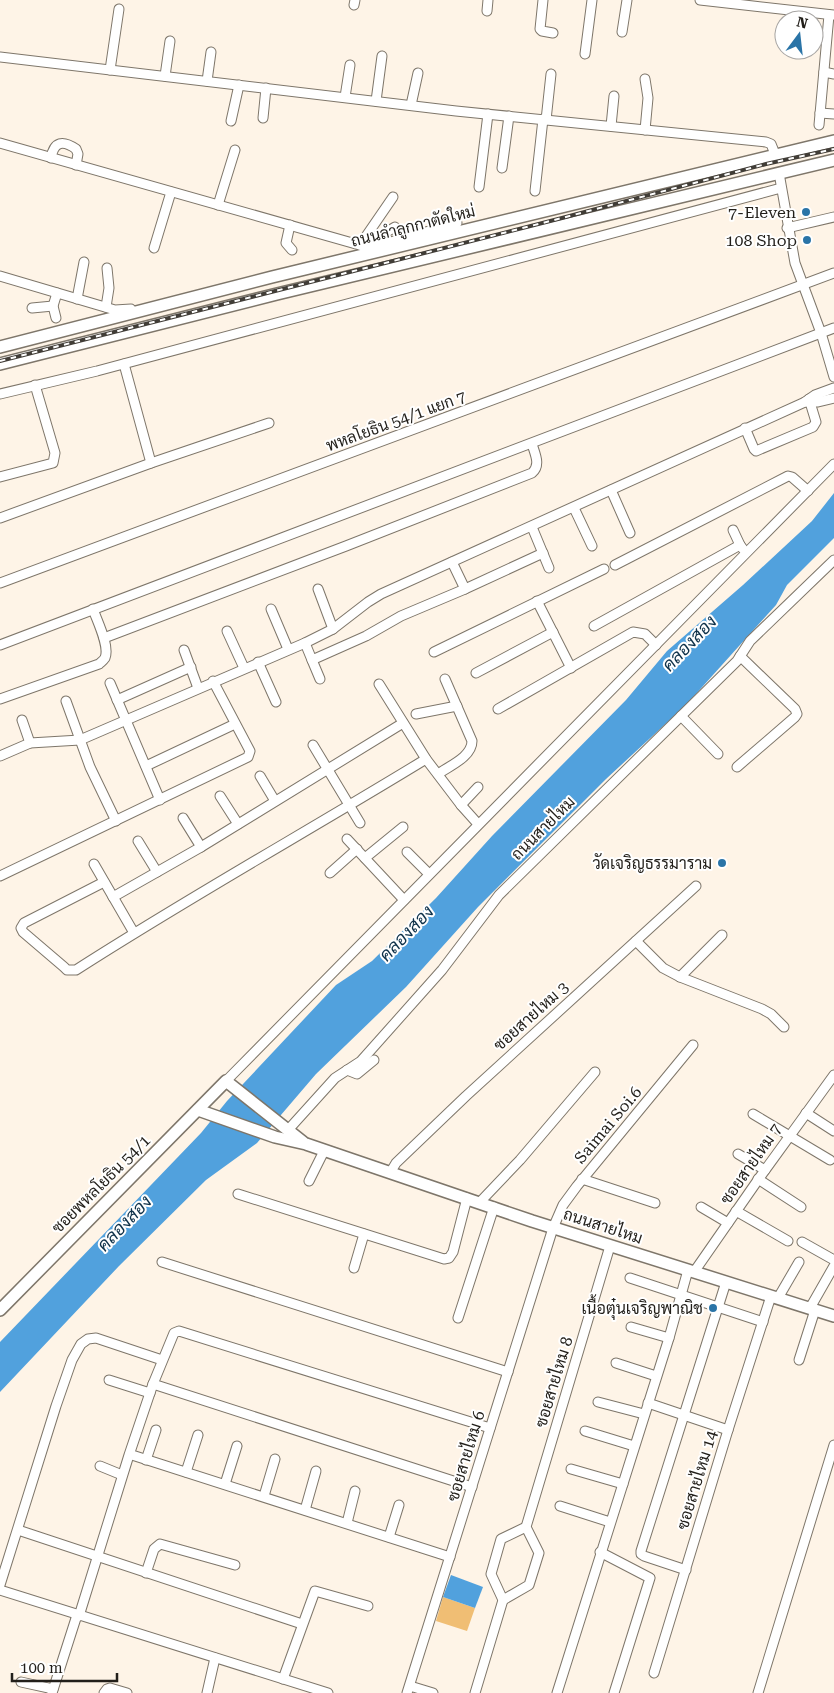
<svg xmlns="http://www.w3.org/2000/svg" width="834" height="1693" font-family="'Roboto Serif',Sarabun,serif">
<style>
.green{fill:#f0be74}
.water{fill:#51a1dd}
.lines{fill:none;stroke-linecap:round;stroke-linejoin:round}
.minor-casing{stroke:#7e766a;stroke-width:11}
.major-casing{stroke:#7e766a;stroke-width:14}
.minor{stroke:#fff;stroke-width:9}
.major{stroke:#fff;stroke-width:11}
.rail-casing{stroke:#413d37;stroke-width:4}
.rail{stroke:#fff;stroke-width:2;stroke-dasharray:5.5;stroke-linecap:butt}
.poi-dot{fill:#2a74a7;stroke:#fff;stroke-width:2}
.labels{text-anchor:middle;dominant-baseline:central;stroke-width:4;stroke-linejoin:round;paint-order:stroke}
.poi-label{font-size:16px;fill:#221f1a;stroke:#fff;text-anchor:end}
.street-label{font-size:16px;fill:#221f1a;stroke:#fff}
.water-label{font-size:18px;font-style:italic;fill:#0e3149;stroke:#fff}
</style>
<rect width="100%" height="100%" fill="#fef4e7"/>
<!-- green -->
<path class="green" d="M 443,1597 L 475,1608 L 467,1631 L 436,1621 Z"/>
<!-- water -->
<g class="water">
<path d="M 834,493 L 834,538 L 787,585 L 776,605 L 686,705 L 606,779 L 478,907 L 406,987 L 316,1074 L 257,1143 L 206,1180 L 119,1266 L 0,1392 L 0,1342 L 201,1133 L 227,1101 L 336,985 L 372,961 L 436,898 L 492,836 L 626,700 L 667,651 L 743,585 L 812,521 Z"/>
<path d="M 451,1575 L 483,1587 L 475,1608 L 443,1597 Z"/>
</g>
<g class="lines">
<defs>
<g id="minor">
<path d="M 543,0 L 540,29 L 542,31 L 553,33"/>
<path d="M 700,0 L 834,15"/>
<path d="M 354,5 L 355,0"/>
<path d="M 487,11 L 488,0"/>
<path d="M 622,32 L 627,0"/>
<path d="M 797,53 L 797,50"/>
<path d="M 585,54 L 592,0"/>
<path d="M 0,57 L 456,111 L 766,142 L 771,144 L 775,154"/>
<path d="M 110,70 L 119,9"/>
<path d="M 824,72 L 834,74"/>
<path d="M 165,76 L 170,41"/>
<path d="M 207,81 L 211,52"/>
<path d="M 345,97 L 350,65"/>
<path d="M 376,101 L 382,56"/>
<path d="M 411,105 L 418,73"/>
<path d="M 820,113 L 834,114"/>
<path d="M 263,118 L 266,88"/>
<path d="M 546,120 L 551,74"/>
<path d="M 231,121 L 239,85"/>
<path d="M 819,125 L 829,15"/>
<path d="M 611,126 L 614,96"/>
<path d="M 645,130 L 648,98 L 645,79"/>
<path d="M 0,143 L 363,246 L 373,247 L 457,223"/>
<path d="M 51,158 C 54,141 63,140 76,149 L 78,154 L 76,165"/>
<path d="M 502,168 L 509,116"/>
<path d="M 779,173 L 795,263 L 821,333 L 834,377"/>
<path d="M 479,187 L 488,114"/>
<path d="M 535,191 L 543,119"/>
<path d="M 218,205 L 235,150"/>
<path d="M 290,225 L 286,243 L 292,250"/>
<path d="M 787,228 L 834,217"/>
<path d="M 360,245 L 393,197"/>
<path d="M 363,246 L 395,227"/>
<path d="M 154,248 L 171,192"/>
<path d="M 0,276 L 115,310 L 131,309"/>
<path d="M 77,299 L 84,262"/>
<path d="M 106,307 L 109,288 L 107,268"/>
<path d="M 32,308 L 53,306"/>
<path d="M 56,318 L 53,306 L 57,293"/>
<path d="M 124,364 L 151,463"/>
<path d="M 0,394 L 97,371 L 781,188"/>
<path d="M 805,402 L 818,402 L 834,398"/>
<path d="M 745,428 L 754,449 L 756,451 L 813,427 L 816,422 L 809,399"/>
<path d="M 0,477 L 53,463 L 55,453 L 35,385"/>
<path d="M 611,490 L 630,533"/>
<path d="M 574,508 L 592,546"/>
<path d="M 0,518 L 151,463 L 269,423"/>
<path d="M 532,527 L 549,568"/>
<path d="M 733,530 L 740,545 L 743,549"/>
<path d="M 452,562 L 465,589"/>
<path d="M 615,565 L 788,476 L 792,477 L 808,491"/>
<path d="M 0,583 L 834,273"/>
<path d="M 318,589 L 333,629"/>
<path d="M 537,601 L 571,668"/>
<path d="M 271,609 L 288,649"/>
<path d="M 594,626 L 740,545"/>
<path d="M 227,631 L 244,668"/>
<path d="M 104,638 L 346,546 L 532,473 C 541,465 535,454 532,444"/>
<path d="M 305,643 L 312,660 L 366,636 L 401,616 L 465,589 L 543,553"/>
<path d="M 0,645 L 834,328"/>
<path d="M 184,650 L 198,688"/>
<path d="M 434,652 L 604,569"/>
<path d="M 312,660 L 320,679"/>
<path d="M 258,662 L 276,702"/>
<path d="M 476,673 L 553,632"/>
<path d="M 110,683 L 160,800"/>
<path d="M 379,684 L 426,759 L 461,805 L 478,824"/>
<path d="M 0,699 L 99,664 C 101,662 103,661 105,658 C 110,646 97,621 93,609"/>
<path d="M 117,700 L 191,667"/>
<path d="M 66,701 L 90,767 L 116,821"/>
<path d="M 498,709 L 633,632 L 645,634 L 656,645"/>
<path d="M 416,714 L 457,706"/>
<path d="M 681,716 L 718,754"/>
<path d="M 22,720 L 30,743"/>
<path d="M 313,745 L 360,823"/>
<path d="M 0,756 L 30,743 L 80,740 L 305,643 L 333,629 L 368,602 L 381,594 L 805,402 L 815,395 L 834,388"/>
<path d="M 146,766 L 235,724"/>
<path d="M 737,767 L 795,717 L 797,714 L 795,709 L 740,656"/>
<path d="M 438,774 C 449,766 472,757 472,741 L 445,679"/>
<path d="M 260,776 L 275,801"/>
<path d="M 220,796 L 238,824"/>
<path d="M 461,805 L 478,787"/>
<path d="M 183,818 L 201,847"/>
<path d="M 347,839 L 404,900"/>
<path d="M 138,841 L 157,872"/>
<path d="M 407,852 L 429,874"/>
<path d="M 365,858 L 403,827"/>
<path d="M 94,864 L 134,933"/>
<path d="M 330,873 L 357,849"/>
<path d="M 0,876 L 248,757 L 250,751 L 213,681"/>
<path d="M 104,882 L 24,923 L 21,928 L 23,932 L 64,967 L 67,970 L 76,970 C 191,896 310,830 426,759"/>
<path d="M 113,897 L 201,847 L 403,723"/>
<path d="M 636,941 L 663,968 L 680,977 L 762,1009 L 771,1014 L 784,1027"/>
<path d="M 680,977 L 722,935"/>
<path d="M 347,1070 L 357,1074 L 374,1060"/>
<path d="M 226,1081 L 834,464"/>
<path d="M 806,1113 L 834,1131"/>
<path d="M 753,1114 L 830,1160"/>
<path d="M 288,1130 L 335,1078 L 361,1061 L 442,970 L 499,895 L 737,661 L 750,641 L 834,560"/>
<path d="M 738,1154 L 765,1170"/>
<path d="M 390,1173 L 396,1163 L 466,1096 L 696,886"/>
<path d="M 582,1179 L 655,1203"/>
<path d="M 758,1179 L 801,1207"/>
<path d="M 309,1181 L 324,1151"/>
<path d="M 238,1194 L 444,1259 L 449,1258 L 453,1252 L 467,1198"/>
<path d="M 480,1202 L 520,1160 L 595,1072"/>
<path d="M 701,1207 L 728,1223"/>
<path d="M 736,1211 L 788,1241"/>
<path d="M 802,1242 L 834,1260"/>
<path d="M 162,1262 L 508,1372"/>
<path d="M 354,1268 L 364,1234"/>
<path d="M 694,1272 L 760,1177 L 834,1075"/>
<path d="M 630,1278 L 763,1322"/>
<path d="M 778,1298 L 799,1262"/>
<path d="M 810,1308 L 834,1266"/>
<path d="M 458,1318 L 494,1207"/>
<path d="M 631,1327 L 669,1338"/>
<path d="M 799,1360 L 815,1310"/>
<path d="M 616,1363 L 656,1376"/>
<path d="M 109,1380 L 150,1393"/>
<path d="M 153,1384 L 472,1487"/>
<path d="M 598,1402 L 644,1414"/>
<path d="M 648,1403 L 728,1430"/>
<path d="M 585,1431 L 634,1446"/>
<path d="M 132,1455 L 450,1557"/>
<path d="M 146,1460 L 156,1430"/>
<path d="M 100,1466 L 122,1475"/>
<path d="M 571,1469 L 623,1484"/>
<path d="M 186,1472 L 198,1435"/>
<path d="M 225,1484 L 237,1446"/>
<path d="M 264,1496 L 275,1459"/>
<path d="M 560,1506 L 610,1522"/>
<path d="M 305,1510 L 316,1471"/>
<path d="M 347,1523 L 355,1491"/>
<path d="M 18,1530 L 302,1624"/>
<path d="M 389,1537 L 399,1505"/>
<path d="M 600,1552 L 650,1578 L 614,1693"/>
<path d="M 686,1570 L 644,1556 L 641,1554 L 641,1551 L 726,1282"/>
<path d="M 146,1573 L 154,1549 L 160,1544 L 235,1565"/>
<path d="M 0,1585 L 56,1406 L 72,1360 L 81,1344 L 88,1339 L 96,1338 L 162,1360"/>
<path d="M 0,1590 L 328,1693"/>
<path d="M 503,1600 L 529,1585 L 539,1553 L 526,1527 L 610,1246"/>
<path d="M 79,1616 L 129,1455 L 153,1384 L 174,1333 L 179,1331 L 490,1428"/>
<path d="M 654,1673 L 728,1430 L 771,1296"/>
<path d="M 283,1679 L 315,1591 L 368,1606"/>
<path d="M 21,1682 L 53,1689"/>
<path d="M 410,1686 L 433,1693"/>
<path d="M 52,1693 L 77,1615"/>
<path d="M 104,1693 L 107,1689 L 110,1688 L 127,1693"/>
<path d="M 207,1693 L 215,1658"/>
<path d="M 407,1693 L 553,1228 L 563,1205 L 577,1186 L 693,1045"/>
<path d="M 475,1693 L 503,1600 L 491,1574 L 501,1539 L 526,1527"/>
<path d="M 557,1693 L 669,1338 L 688,1270"/>
<path d="M 758,1693 L 834,1445"/>
</g>
<g id="major">
<path d="M 0,347 L 272,277 L 834,141"/>
<path d="M 0,364 L 277,294 L 834,160"/>
<path d="M 198,1110 L 275,1137 L 306,1144 L 532,1221 L 834,1316"/>
<path d="M 0,1310 L 226,1081 L 303,1142"/>
</g>
</defs>
<!-- minor casing -->
<use href="#minor" class="minor-casing"/>
<!-- major casing -->
<use href="#major" class="major-casing"/>
<!-- minor -->
<use href="#minor" class="minor"/>
<!-- major -->
<use href="#major" class="major"/>
<defs>
<path id="rail" d="M 0,361 L 562,218 L 766,164 L 834,149"/>
</defs>
<!-- rail casing -->
<use href="#rail" class="rail-casing"/>
<!-- rail -->
<use href="#rail" class="rail"/>
</g>
<!-- markers -->
<g class="poi-dot">
<circle cx="806" cy="212" r="5"/>
<circle cx="807" cy="240" r="5"/>
<circle cx="722" cy="863" r="5"/>
<circle cx="713" cy="1308" r="5"/>
</g>
<g class="labels">
<!-- poi labels -->
<g class="poi-label">
<text x="796" y="212">7-Eleven</text>
<text x="797" y="240">108 Shop</text>
<text x="712" y="863">วัดเจริญธรรมาราม</text>
<text x="703" y="1308">เนื้อตุ๋นเจริญพาณิช</text>
</g>
<!-- street labels -->
<g class="street-label">
<text transform="translate(413 226) rotate(-14)">ถนนลำลูกกาตัดใหม่</text>
<text transform="translate(396 421) rotate(-20)">พหลโยธิน 54/1 แยก 7</text>
<text transform="translate(543 828) rotate(-45)">ถนนสายไหม</text>
<text transform="translate(531 1016) rotate(-42)">ซอยสายไหม 3</text>
<text transform="translate(608 1125) rotate(-50)">Saimai Soi.6</text>
<text transform="translate(751 1164) rotate(-55)">ซอยสายไหม 7</text>
<text transform="translate(101 1184) rotate(-45)">ซอยพหลโยธิน 54/1</text>
<text transform="translate(603 1226) rotate(18)">ถนนสายไหม</text>
<text transform="translate(554 1382) rotate(-73)">ซอยสายไหม 8</text>
<text transform="translate(466 1456) rotate(-73)">ซอยสายไหม 6</text>
<text transform="translate(697 1480) rotate(-73)">ซอยสายไหม 14</text>
</g>
<!-- water labels -->
<g class="water-label">
<text transform="translate(689 643) rotate(-46)">คลองสอง</text>
<text transform="translate(406 933) rotate(-46)">คลองสอง</text>
<text transform="translate(124 1223) rotate(-46)">คลองสอง</text>
</g>
</g>
<!-- north arrow -->
<g transform="translate(799 35) rotate(15)"><circle r="24" fill="#ffffff" stroke="#a7a5a3"/>
<path d="M0-4L9 19L0 12L-9 19Z" fill="#2a74a7"/>
<text y="-8" font-size="14" font-weight="bold" text-anchor="middle" fill="#221f1a">N</text>
</g>
<!-- scale -->
<path d="M12 1673v8h105v-8" fill="none" stroke="#221f1a" stroke-width="2.5"/>
<text x="20" y="1673" font-size="15" fill="#221f1a" stroke="#ffffff" stroke-width="4" paint-order="stroke">100 m</text>
</svg>
